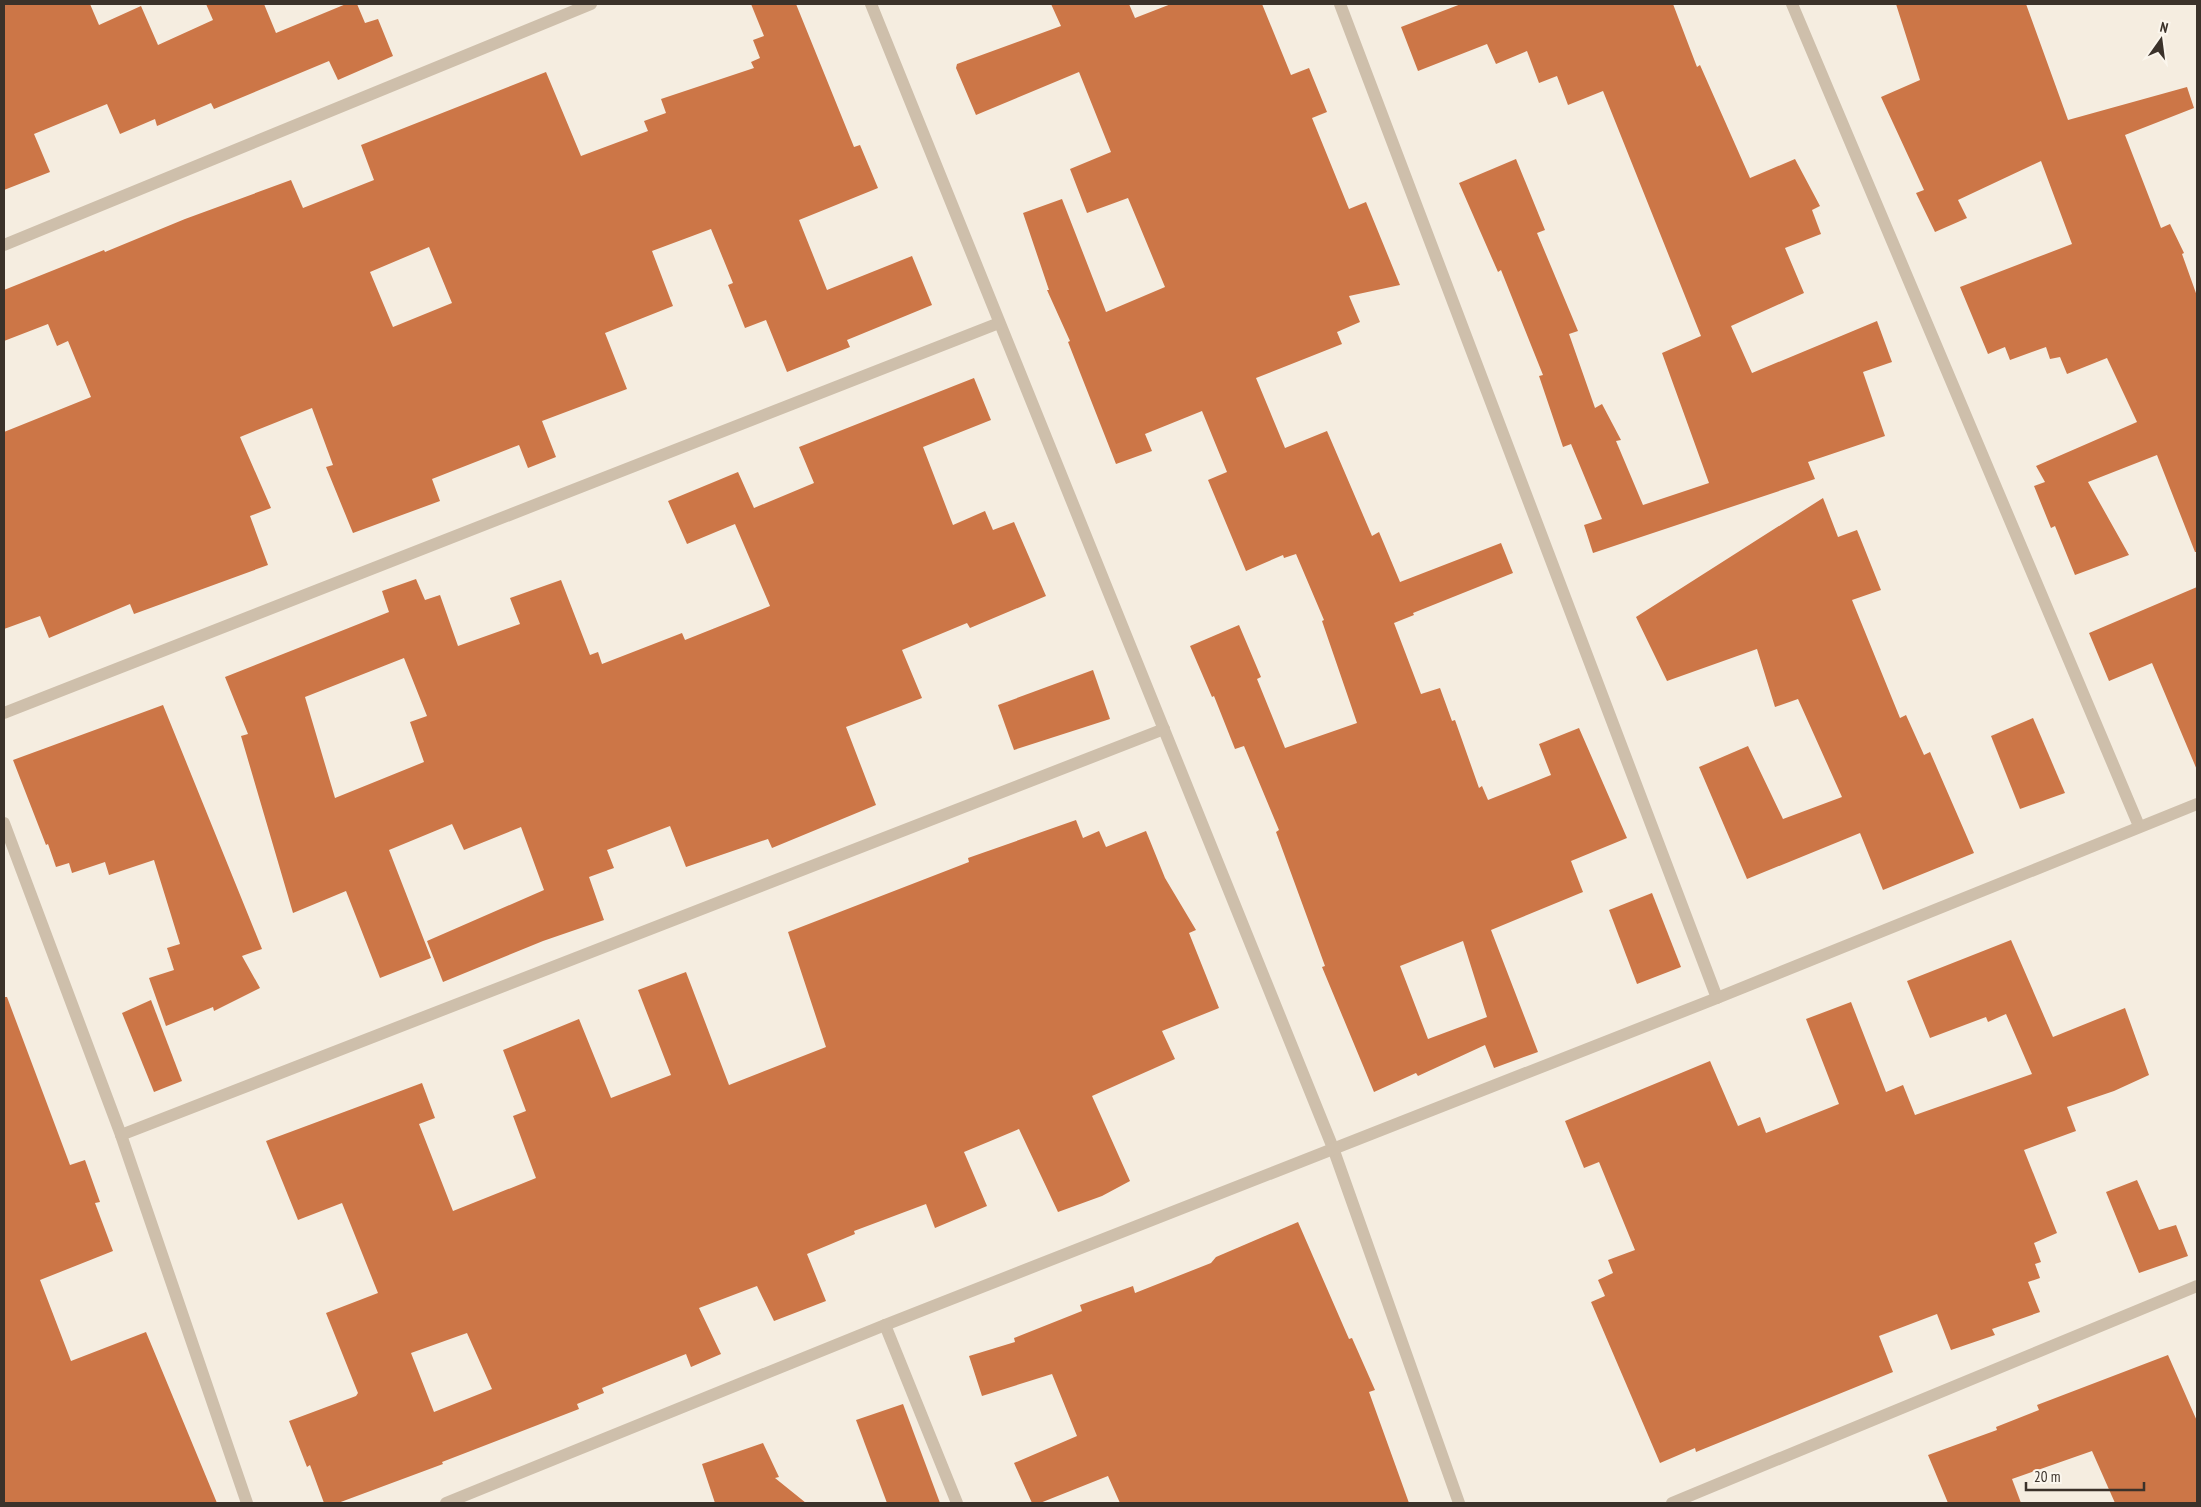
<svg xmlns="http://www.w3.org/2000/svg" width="2201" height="1507" font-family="'PT Sans Narrow',sans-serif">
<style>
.building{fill:#cc7647;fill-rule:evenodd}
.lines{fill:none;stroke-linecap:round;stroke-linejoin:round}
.street{stroke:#cebfab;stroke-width:12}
</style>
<rect width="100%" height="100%" fill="#f5ede0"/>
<!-- building -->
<g class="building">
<path d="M 4,4 L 90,4 L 99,25 L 141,6 L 158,45 L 213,20 L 206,4 L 264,4 L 276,33 L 346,4 L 357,4 L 365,23 L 378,19 L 393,56 L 338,80 L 329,61 L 214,109 L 211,103 L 157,126 L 155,119 L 120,134 L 107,104 L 34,134 L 50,172 L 4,190 Z"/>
<path d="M 751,4 L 796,4 L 854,147 L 860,145 L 878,188 L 799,220 L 827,290 L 912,256 L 932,305 L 847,340 L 850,347 L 787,372 L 766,320 L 745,328 L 728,285 L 733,283 L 711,229 L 652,251 L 673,306 L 605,333 L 627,389 L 542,421 L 556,457 L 528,468 L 519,445 L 432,479 L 440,501 L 353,533 L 326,467 L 333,465 L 312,408 L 240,437 L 271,508 L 250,516 L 268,565 L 134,614 L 130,604 L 49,638 L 40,616 L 4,629 L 4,432 L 91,397 L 68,341 L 57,346 L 48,324 L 4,341 L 4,290 L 104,250 L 105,252 L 185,219 L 291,180 L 303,208 L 374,180 L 361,145 L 546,72 L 581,156 L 648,131 L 644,121 L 666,113 L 661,99 L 754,68 L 751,62 L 760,58 L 753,40 L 764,36 ZM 429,247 L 452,303 L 393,327 L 370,272 Z"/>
<path d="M 1051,4 L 1129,4 L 1135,18 L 1171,4 L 1262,4 L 1291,75 L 1309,68 L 1327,112 L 1312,118 L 1349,209 L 1366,202 L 1400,285 L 1349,296 L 1360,322 L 1337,332 L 1342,344 L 1256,378 L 1285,448 L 1327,431 L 1372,536 L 1379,532 L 1400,582 L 1501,543 L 1513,573 L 1413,613 L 1414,615 L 1394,623 L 1421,694 L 1440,688 L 1452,721 L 1455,720 L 1479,788 L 1482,786 L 1488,800 L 1551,775 L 1539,744 L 1579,728 L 1627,838 L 1571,861 L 1583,892 L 1491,930 L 1538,1052 L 1494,1068 L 1485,1045 L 1418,1076 L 1416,1073 L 1374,1092 L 1322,967 L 1325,966 L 1276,832 L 1279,830 L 1244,746 L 1235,749 L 1214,696 L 1212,697 L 1190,646 L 1239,625 L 1261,677 L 1257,679 L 1285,748 L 1357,723 L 1322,621 L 1324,620 L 1296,554 L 1284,558 L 1283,555 L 1246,571 L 1208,480 L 1227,472 L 1202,411 L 1145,434 L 1152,451 L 1116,464 L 1068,342 L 1070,341 L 1047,290 L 1049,290 L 1023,213 L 1062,199 L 1106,312 L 1165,287 L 1128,198 L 1087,213 L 1070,169 L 1111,152 L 1079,72 L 976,115 L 956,68 L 957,64 L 1061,26 ZM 1463,941 L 1487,1017 L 1428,1039 L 1400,966 Z"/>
<path d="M 1461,4 L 1673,4 L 1697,67 L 1700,65 L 1750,178 L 1795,159 L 1820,206 L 1812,210 L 1821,234 L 1785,248 L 1804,293 L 1731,326 L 1752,373 L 1877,321 L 1892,362 L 1863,372 L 1885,436 L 1808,462 L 1815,479 L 1593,553 L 1584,525 L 1602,519 L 1571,444 L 1563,447 L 1539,376 L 1543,375 L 1501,270 L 1498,272 L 1459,183 L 1516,159 L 1545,230 L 1537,233 L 1578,331 L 1569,334 L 1595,408 L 1602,404 L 1621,440 L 1616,441 L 1643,505 L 1709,483 L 1662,353 L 1701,336 L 1603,91 L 1568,105 L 1557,76 L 1539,83 L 1527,51 L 1496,64 L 1487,44 L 1418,71 L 1401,27 Z"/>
<path d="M 1896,4 L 2026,4 L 2068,120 L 2187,87 L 2194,108 L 2125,135 L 2161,228 L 2170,224 L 2184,253 L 2182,254 L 2197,296 L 2197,552 L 2195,552 L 2157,455 L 2088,482 L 2129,555 L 2075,575 L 2055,526 L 2051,528 L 2034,486 L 2045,482 L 2036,466 L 2137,422 L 2107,358 L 2067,374 L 2060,357 L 2050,359 L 2046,347 L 2010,360 L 2005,347 L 1988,354 L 1960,287 L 2072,244 L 2041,161 L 1958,200 L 1967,218 L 1935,232 L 1916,193 L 1924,190 L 1881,97 L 1920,80 Z"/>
<path d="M 974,378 L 991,420 L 923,447 L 953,525 L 985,511 L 993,530 L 1014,522 L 1046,596 L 970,628 L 967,623 L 902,650 L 922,698 L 846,727 L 876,805 L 772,848 L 768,839 L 686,867 L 670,826 L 607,850 L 614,868 L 589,877 L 604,920 L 543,941 L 443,982 L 427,941 L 544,890 L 521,827 L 464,850 L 452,824 L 389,850 L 431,958 L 380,978 L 346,891 L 293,913 L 241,736 L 248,734 L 225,677 L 389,612 L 382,591 L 416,579 L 425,600 L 440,595 L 458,646 L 520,624 L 510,598 L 561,580 L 590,655 L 598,652 L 602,664 L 682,633 L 685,640 L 770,606 L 735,524 L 687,544 L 668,501 L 738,472 L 754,508 L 814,483 L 799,447 ZM 404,658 L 427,716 L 410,722 L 424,762 L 335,798 L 305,697 Z"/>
<path d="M 1823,498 L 1838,537 L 1857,530 L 1881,590 L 1852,600 L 1900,718 L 1906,715 L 1924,755 L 1930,752 L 1974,853 L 1883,890 L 1860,833 L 1747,879 L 1699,767 L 1748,746 L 1783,819 L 1842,797 L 1798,699 L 1775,707 L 1757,649 L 1667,681 L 1636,617 Z"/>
<path d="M 2197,587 L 2197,770 L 2152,663 L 2109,681 L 2089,633 Z"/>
<path d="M 1093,670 L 1110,719 L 1014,750 L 998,705 Z"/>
<path d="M 163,705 L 262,949 L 242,956 L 260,988 L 214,1011 L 213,1007 L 166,1026 L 149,978 L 174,970 L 167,948 L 180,944 L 154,860 L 109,875 L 105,862 L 72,873 L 69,863 L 56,867 L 48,844 L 46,845 L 13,760 Z"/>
<path d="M 2033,718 L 2065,793 L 2020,809 L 1991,736 Z"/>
<path d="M 1076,820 L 1083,838 L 1099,831 L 1106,847 L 1146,831 L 1165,878 L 1196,930 L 1189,933 L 1219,1008 L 1162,1031 L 1175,1059 L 1092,1096 L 1130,1181 L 1102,1196 L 1058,1212 L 1019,1129 L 964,1152 L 987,1206 L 935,1228 L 926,1204 L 854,1231 L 855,1234 L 807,1254 L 826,1301 L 774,1321 L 757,1286 L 699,1308 L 721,1354 L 691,1367 L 686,1354 L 602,1388 L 604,1393 L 577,1404 L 579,1409 L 442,1462 L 443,1464 L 338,1503 L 324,1503 L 310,1465 L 307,1467 L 289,1421 L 356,1396 L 358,1393 L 326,1313 L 378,1293 L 342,1203 L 298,1220 L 266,1141 L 422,1083 L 435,1118 L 419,1124 L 453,1211 L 536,1178 L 513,1116 L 526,1111 L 503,1050 L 579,1019 L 611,1098 L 671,1075 L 638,990 L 686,972 L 729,1085 L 826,1047 L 788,932 L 969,862 L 968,858 ZM 467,1333 L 492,1389 L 434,1412 L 411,1353 Z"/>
<path d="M 1652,893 L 1681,967 L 1637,984 L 1609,910 Z"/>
<path d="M 2011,940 L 2053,1037 L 2125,1008 L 2149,1075 L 2114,1091 L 2067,1107 L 2076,1131 L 2024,1150 L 2057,1233 L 2034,1243 L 2041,1262 L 2035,1264 L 2040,1278 L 2028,1282 L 2040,1312 L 1992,1329 L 1995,1335 L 1951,1350 L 1937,1314 L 1879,1336 L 1893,1372 L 1696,1452 L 1695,1448 L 1660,1463 L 1591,1302 L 1605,1296 L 1598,1280 L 1613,1273 L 1608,1260 L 1635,1250 L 1599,1162 L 1584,1168 L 1565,1121 L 1710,1061 L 1738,1126 L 1760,1117 L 1766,1133 L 1839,1104 L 1806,1019 L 1851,1002 L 1886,1092 L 1903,1085 L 1915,1115 L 2032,1074 L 2006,1014 L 1988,1022 L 1986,1017 L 1930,1038 L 1907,981 Z"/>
<path d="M 4,997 L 7,997 L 70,1165 L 85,1160 L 100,1202 L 95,1203 L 113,1251 L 40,1280 L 71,1361 L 146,1332 L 217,1503 L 4,1503 Z"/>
<path d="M 151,1000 L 182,1081 L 154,1092 L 122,1013 Z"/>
<path d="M 2137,1180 L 2159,1230 L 2176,1225 L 2188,1256 L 2139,1273 L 2106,1192 Z"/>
<path d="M 1298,1222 L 1349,1339 L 1352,1338 L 1375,1390 L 1369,1392 L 1409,1503 L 1120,1503 L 1108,1476 L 1040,1503 L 1032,1503 L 1014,1463 L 1077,1436 L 1052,1374 L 982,1396 L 969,1356 L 1015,1342 L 1014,1338 L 1082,1311 L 1080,1305 L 1133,1286 L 1135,1293 L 1211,1263 L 1216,1257 Z"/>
<path d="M 2168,1355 L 2197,1421 L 2197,1503 L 2115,1503 L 2092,1451 L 2012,1479 L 2021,1503 L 1948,1503 L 1928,1455 L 1997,1430 L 1996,1427 L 2039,1410 L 2037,1405 Z"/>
<path d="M 903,1404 L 940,1503 L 887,1503 L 856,1420 Z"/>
<path d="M 763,1443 L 779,1477 L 775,1478 L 806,1503 L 715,1503 L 702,1464 Z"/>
</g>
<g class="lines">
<!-- street -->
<g class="street">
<path d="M 871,4 L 1333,1148 L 1459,1503"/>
<path d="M 1340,4 L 1717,998"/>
<path d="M 1792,4 L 2139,826"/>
<path d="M 4,245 L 591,4"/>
<path d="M 4,713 L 999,323"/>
<path d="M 4,823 L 121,1135 L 247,1503"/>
<path d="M 121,1135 L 1164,729"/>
<path d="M 885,1325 L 957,1503"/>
<path d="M 446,1503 L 885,1325 L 1717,998 L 2197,804"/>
<path d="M 1672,1503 L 2197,1286"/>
</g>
</g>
<!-- border -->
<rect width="2201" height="1507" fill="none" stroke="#3b322a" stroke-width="10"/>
<!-- north arrow -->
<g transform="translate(2161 40) rotate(14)" stroke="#fbf6ed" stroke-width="4" paint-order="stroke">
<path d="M0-4L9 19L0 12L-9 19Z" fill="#3b322a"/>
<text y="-8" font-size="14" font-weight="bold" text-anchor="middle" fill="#3b322a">N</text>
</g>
<!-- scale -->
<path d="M2026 1482v8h118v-8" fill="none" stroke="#3b322a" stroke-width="2.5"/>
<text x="2034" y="1482" font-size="15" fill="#3b322a" stroke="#fbf6ed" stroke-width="4" paint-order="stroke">20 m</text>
</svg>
